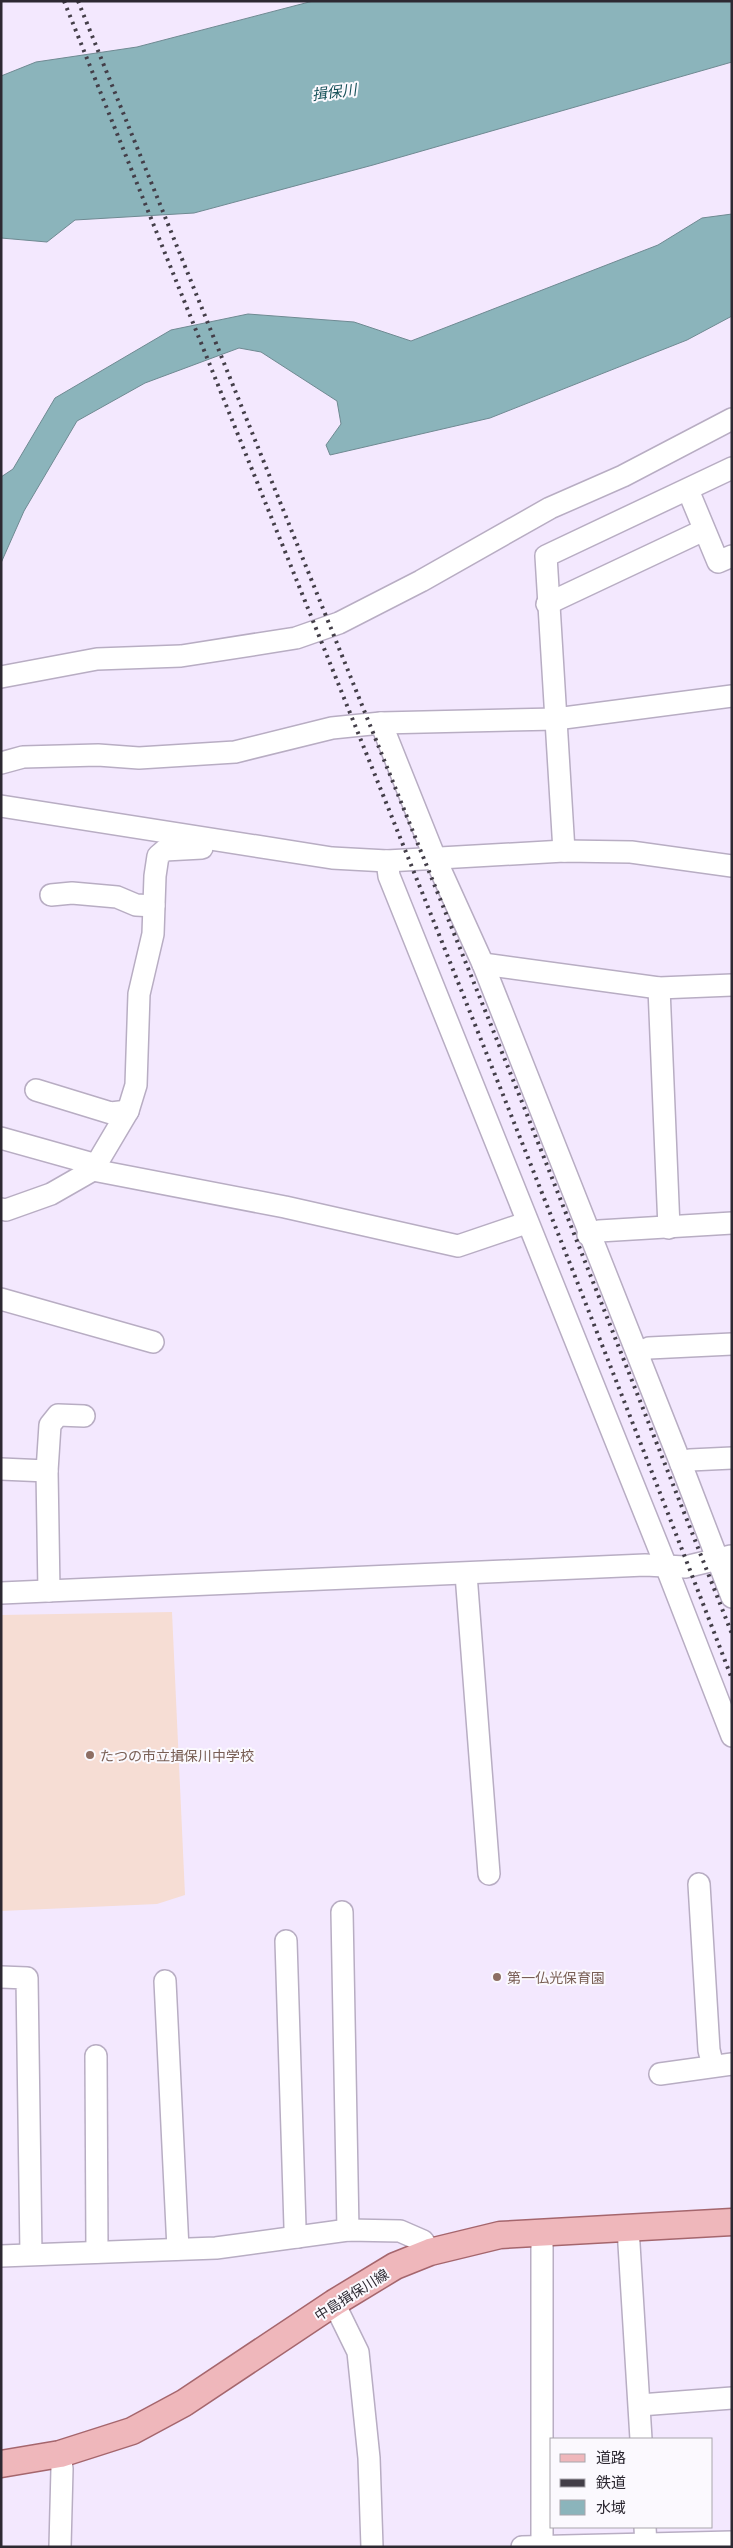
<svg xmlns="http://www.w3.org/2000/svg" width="733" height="2548" font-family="Literata,'Noto Sans JP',serif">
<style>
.education{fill:#f6ddd4}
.water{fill:#8bb4bb;stroke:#6f8a92}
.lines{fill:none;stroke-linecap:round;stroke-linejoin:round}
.minor-casing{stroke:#b8adc3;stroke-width:24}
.major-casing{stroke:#a5666d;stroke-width:29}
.minor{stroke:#fff;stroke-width:21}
.major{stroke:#efb7bb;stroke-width:26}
.rail{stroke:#433e48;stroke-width:4;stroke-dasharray:2.5 5;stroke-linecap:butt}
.education-dot{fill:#8d6e63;stroke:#fbf9fe;stroke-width:2}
.labels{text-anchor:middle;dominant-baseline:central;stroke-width:4;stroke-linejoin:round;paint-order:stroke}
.education-label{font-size:14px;fill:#785e54;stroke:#fbf9fe;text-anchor:start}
.street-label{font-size:14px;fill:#2d2932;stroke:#fbf9fe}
.water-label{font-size:15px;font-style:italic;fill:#175159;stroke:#fbf9fe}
</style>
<rect width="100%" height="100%" fill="#f3e8fe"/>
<!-- education -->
<path class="education" d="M 172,1612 L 185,1895 L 157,1904 L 1,1911 L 1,1615 Z"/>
<!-- water -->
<g class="water">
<path d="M 313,1 L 732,1 L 732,62 L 373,165 L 194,213 L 75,220 L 47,242 L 1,238 L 1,76 L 36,62 L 137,47 Z"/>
<path d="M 732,214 L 732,316 L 687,340 L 490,418 L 330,455 L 326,445 L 341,424 L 337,401 L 261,352 L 239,348 L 145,383 L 77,421 L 24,511 L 1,563 L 1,477 L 13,469 L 55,398 L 171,330 L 248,314 L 354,322 L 411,341 L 658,245 L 702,218 Z"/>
</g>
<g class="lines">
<defs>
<g id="minor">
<path d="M 688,490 L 718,562 L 732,556"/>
<path d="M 547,604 L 704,530"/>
<path d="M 1,677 L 97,659 L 181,656 L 296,638 L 339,623 L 421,581 L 550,508 L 623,476 L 732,419"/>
<path d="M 381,723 L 435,858 L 483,964 L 681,1464 L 732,1597"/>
<path d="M 1,763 L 23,757 L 98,755 L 139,758 L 235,752 L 332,728 L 381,723 L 556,719 L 732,696"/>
<path d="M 1,806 L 332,858 L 387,861 L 564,851 L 631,852 L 732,866"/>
<path d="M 564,851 L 546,556 L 732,468"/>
<path d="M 387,861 L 389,876 L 666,1566 L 732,1736"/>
<path d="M 51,895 L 72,893 L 117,897 L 136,905 L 154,906"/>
<path d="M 483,964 L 659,988 L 732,985"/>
<path d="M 659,988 L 669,1228"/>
<path d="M 36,1090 L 111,1113 L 128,1111"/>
<path d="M 1,1138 L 97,1165"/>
<path d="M 93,1170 L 285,1207 L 458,1246 L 526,1223"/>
<path d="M 1,1209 L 6,1210 L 51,1194 L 93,1170 L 128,1111 L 136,1085 L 139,994 L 153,934 L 155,876 L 158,856 L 165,850 L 202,848"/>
<path d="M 588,1235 L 599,1231 L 732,1223"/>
<path d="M 1,1299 L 153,1342"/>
<path d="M 638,1353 L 649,1348 L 732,1344"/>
<path d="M 681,1464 L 690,1460 L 732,1458"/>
<path d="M 1,1469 L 47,1471"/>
<path d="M 466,1574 L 489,1874"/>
<path d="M 49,1591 L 47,1471 L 50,1425 L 58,1415 L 84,1416"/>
<path d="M 1,1593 L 645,1565 L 685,1567 L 731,1556"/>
<path d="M 699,1884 L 709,2050 L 713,2066"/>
<path d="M 342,1912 L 348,2230"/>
<path d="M 286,1941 L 295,2227 L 298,2237"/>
<path d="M 1,1977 L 27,1978 L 31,2254"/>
<path d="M 165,1981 L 178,2249"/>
<path d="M 96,2056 L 97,2252"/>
<path d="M 660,2074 L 732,2064"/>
<path d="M 628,2228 L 641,2439"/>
<path d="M 1,2256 L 216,2248 L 348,2230 L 400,2231 L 423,2241 L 430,2252"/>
<path d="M 334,2303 L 358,2352 L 369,2458 L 372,2547"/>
<path d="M 640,2405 L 732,2398"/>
<path d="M 60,2454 L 62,2469 L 60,2547"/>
<path d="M 645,2527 L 646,2547"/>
<path d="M 542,2545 L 542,2232"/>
<path d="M 522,2547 L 732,2542"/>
</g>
<path id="major" d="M 1,2464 L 60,2454 L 132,2431 L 184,2403 L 334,2303 L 395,2266 L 430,2252 L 500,2235 L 732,2222"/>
</defs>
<!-- minor casing -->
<use href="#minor" class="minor-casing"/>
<!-- major casing -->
<use href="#major" class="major-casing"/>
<!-- minor -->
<use href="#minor" class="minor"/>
<!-- major -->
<use href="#major" class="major"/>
<!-- rail -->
<g class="rail">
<path d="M 64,1 C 287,560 516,1117 732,1679"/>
<path d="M 78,1 L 524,1107 L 732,1634"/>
</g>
</g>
<!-- markers -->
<g class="education-dot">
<circle cx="90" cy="1755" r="5"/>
<circle cx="497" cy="1977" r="5"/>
</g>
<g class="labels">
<!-- education labels -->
<g class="education-label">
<text x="100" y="1755">たつの市立揖保川中学校</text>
<text x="507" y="1977">第一仏光保育園</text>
</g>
<!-- street labels -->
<g class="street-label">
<text transform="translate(351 2294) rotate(-32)">中島揖保川線</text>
</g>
<!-- water labels -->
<g class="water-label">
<text transform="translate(334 91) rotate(-7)">揖保川</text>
</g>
</g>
<!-- border -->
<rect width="733" height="2548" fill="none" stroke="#2d2932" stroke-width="5"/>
<!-- legend -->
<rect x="550" y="2438" width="162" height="90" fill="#fbf9fe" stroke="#a9a6ac"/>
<rect x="560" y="2454" width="25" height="8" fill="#efb7bb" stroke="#a9a6ac"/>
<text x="596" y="2463" font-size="15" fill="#2d2932">道路</text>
<rect x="560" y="2479" width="25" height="8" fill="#433e48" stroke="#a9a6ac"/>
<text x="596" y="2488" font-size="15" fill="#2d2932">鉄道</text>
<rect x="560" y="2500" width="25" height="15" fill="#8bb4bb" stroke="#a9a6ac"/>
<text x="596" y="2513" font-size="15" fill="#2d2932">水域</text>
</svg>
